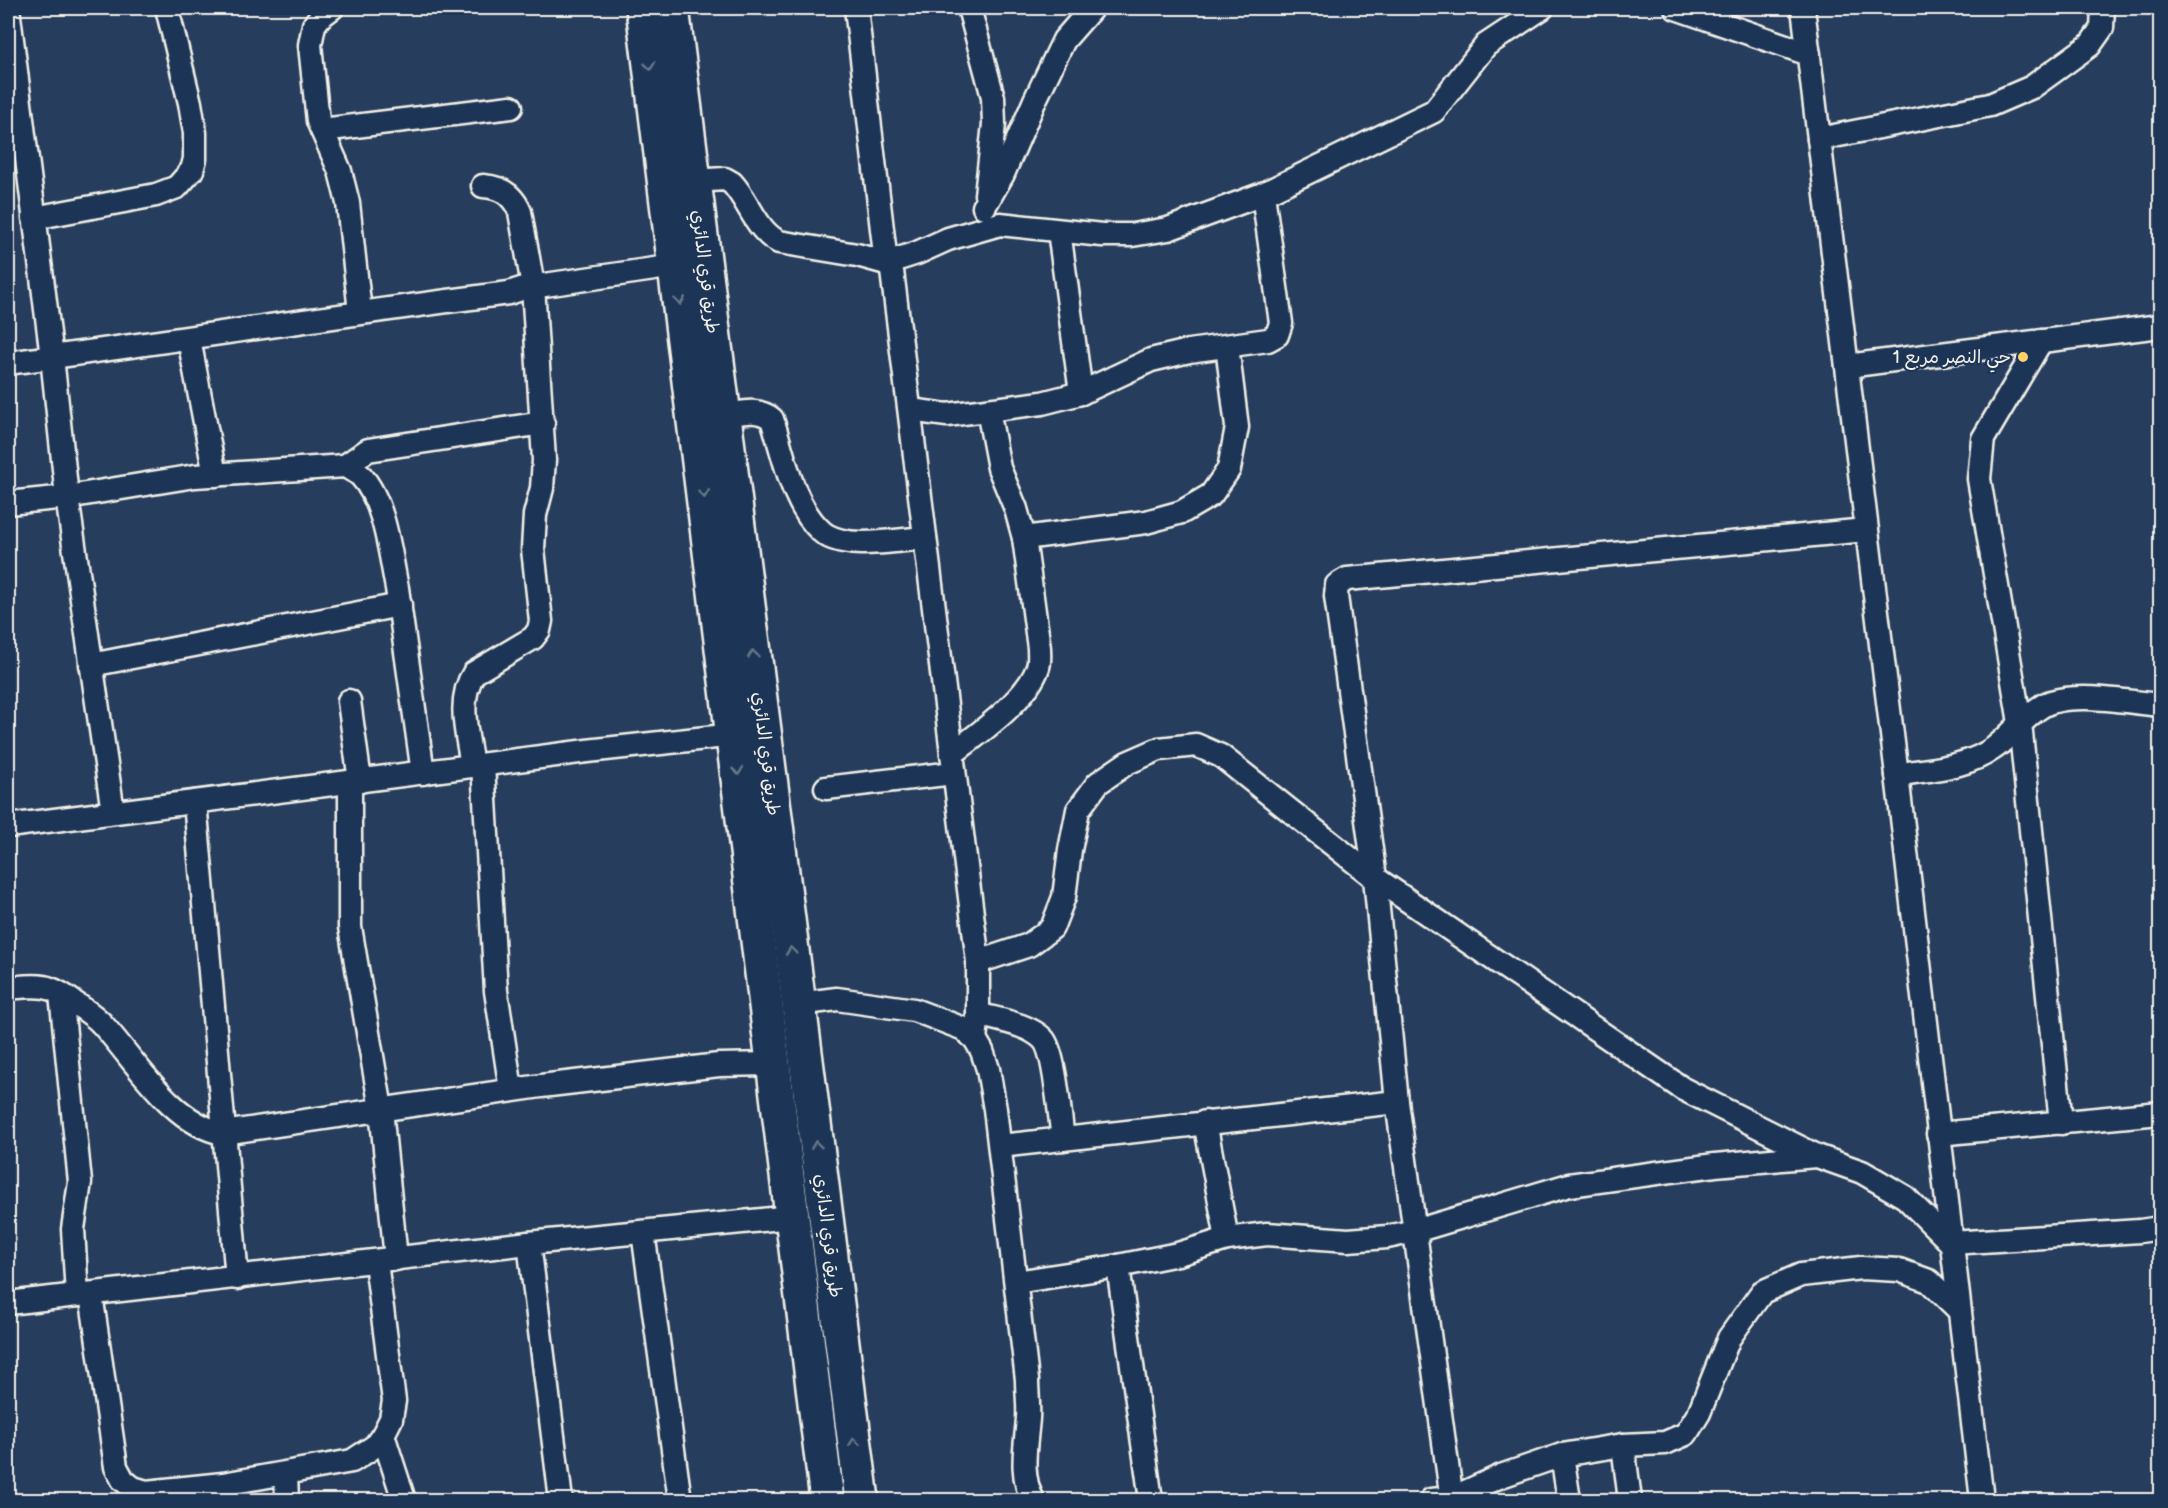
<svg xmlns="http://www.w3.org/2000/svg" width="2168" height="1508" font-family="'Balsamiq Sans','Playpen Sans Arabic',sans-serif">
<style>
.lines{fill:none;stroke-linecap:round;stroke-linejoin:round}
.minor-casing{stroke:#f4f1e8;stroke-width:27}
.highway-casing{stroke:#f4f1e8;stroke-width:38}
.minor{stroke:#1d3557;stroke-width:22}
.highway{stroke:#1d3557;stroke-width:33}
.oneway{stroke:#68778a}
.poi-dot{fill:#ffd166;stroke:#1d3557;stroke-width:2}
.labels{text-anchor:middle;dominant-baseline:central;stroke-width:4.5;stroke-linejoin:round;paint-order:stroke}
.street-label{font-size:18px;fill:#f4f1e8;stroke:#1d3557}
.poi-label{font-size:18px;fill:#f4f1e8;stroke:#1d3557;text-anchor:end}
</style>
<rect width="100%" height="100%" fill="#263d5d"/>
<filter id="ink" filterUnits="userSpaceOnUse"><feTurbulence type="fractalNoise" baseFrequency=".0167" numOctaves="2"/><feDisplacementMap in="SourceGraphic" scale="12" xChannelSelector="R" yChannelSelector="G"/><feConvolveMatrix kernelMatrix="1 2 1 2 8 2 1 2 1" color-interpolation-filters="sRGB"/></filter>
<g filter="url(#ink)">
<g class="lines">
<defs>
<g id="minor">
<path d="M 8,8 L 52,357 L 67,497 L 113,812"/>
<path d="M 332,8 L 320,17 L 314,25 L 310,45 L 318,121 L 340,171 L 348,203 L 360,312"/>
<path d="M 856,8 L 886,263"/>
<path d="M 969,8 L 993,97 L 994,124 L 986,195"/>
<path d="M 1676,8 L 1809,54"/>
<path d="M 1803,8 L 1897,775 L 1982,1500"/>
<path d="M 322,130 L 511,107"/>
<path d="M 1819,139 L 1990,105 L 2032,87 L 2090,45 L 2102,28 L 2103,8"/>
<path d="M 693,181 L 725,179 L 732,183 C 749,201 756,231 779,242 L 857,255 L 886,263 L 917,253 L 948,239 L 1000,224 L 1102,235 L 1132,235 L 1168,229 L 1263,194 L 1434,111 L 1486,45 L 1542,8"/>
<path d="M 984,207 L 1003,174 L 1035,100 L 1064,40 L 1092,8"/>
<path d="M 34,218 L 156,195 L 177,187 L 192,170 L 195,159 L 195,133 L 190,103 L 167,8"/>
<path d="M 1059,231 L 1081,393"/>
<path d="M 891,263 L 978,962 L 978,1014 L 975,1039"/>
<path d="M 189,339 L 215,475"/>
<path d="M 2041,341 L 1983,439 L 1979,479 L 2020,723 L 2061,1123"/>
<path d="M 8,363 C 175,341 342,314 509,293 L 524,288 L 675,266"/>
<path d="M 1847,366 L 2160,326"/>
<path d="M 910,410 L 947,415 L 1042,403 L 1081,393 L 1151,360 L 1189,351 L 1268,340 L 1277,335 L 1281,323 L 1263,194"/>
<path d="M 723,416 C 741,413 757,407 772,419 C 784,455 792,505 822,532 C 831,540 849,543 861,543 C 882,543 904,540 925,538"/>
<path d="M 345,466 L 368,450 L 543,423"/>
<path d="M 8,503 L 67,497 L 195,476 L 345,466 C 350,469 357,472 361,476 C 385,502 390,554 397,588 L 423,773"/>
<path d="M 1024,538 L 1146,522 L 1182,512 L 1211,495 L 1229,469 L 1237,427 L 1227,346"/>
<path d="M 91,665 L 400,605"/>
<path d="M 349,701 L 360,781"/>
<path d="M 952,754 C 978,734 1028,699 1038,667 C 1040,661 1039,654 1039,648 L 1024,538 L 1016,509 L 999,468 L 988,410"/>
<path d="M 483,765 L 496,991 L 511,1090"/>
<path d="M 472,766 C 468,736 456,701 474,673 L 533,638 L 539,630 L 541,621 L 533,549 L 535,515 L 542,488 L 544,460 L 533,286 L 520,212 C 513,195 501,187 483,186"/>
<path d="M 1897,775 C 1929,769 1967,768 1994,748 C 2010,737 2031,708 2051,702 C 2082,693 2128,702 2160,705"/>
<path d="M 350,782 L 350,927 L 381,1109 L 396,1259"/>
<path d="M 826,788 L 954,773"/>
<path d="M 195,802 L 237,1278"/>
<path d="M 8,826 L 587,751 L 734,735"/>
<path d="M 978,962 L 1029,945 L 1052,928 L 1064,897 L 1070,850 L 1078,810 L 1098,783 L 1127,763 L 1159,749 L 1196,745 L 1221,756 L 1375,878 L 1683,1089 L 1817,1156 L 1862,1172 L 1905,1197 L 1951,1243 L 2140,1231 L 2160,1228"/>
<path d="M 8,988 C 20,987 32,985 44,987 C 56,989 67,997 76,1004 C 85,1010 95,1016 102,1024 C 135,1060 172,1124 223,1133 L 541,1086 L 719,1065 L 773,1064"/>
<path d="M 61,994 L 80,1182 L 73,1229 L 77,1295"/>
<path d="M 798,1004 L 837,999 L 914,1010 L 964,1029 L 975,1039 L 982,1051 L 988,1069 L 995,1109 L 1027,1380 C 1027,1393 1029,1406 1028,1418 C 1026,1446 1019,1474 1033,1500"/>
<path d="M 978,1014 C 998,1020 1028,1024 1043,1039 C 1055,1051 1060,1119 1063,1139"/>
<path d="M 1205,1122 L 1227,1239"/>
<path d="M 1938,1134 L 2160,1113"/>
<path d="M 1000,1146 L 1397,1102"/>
<path d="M 643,1232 L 680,1500"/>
<path d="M 529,1243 L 561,1500"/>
<path d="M 1118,1266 L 1151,1500"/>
<path d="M 1016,1282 L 1118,1266 L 1178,1254 L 1227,1239 L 1267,1234 L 1348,1240 L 1387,1237 L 1415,1231 L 1569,1185 L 1715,1165 L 1816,1156"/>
<path d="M 91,1294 L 116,1467 L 123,1480 L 133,1488 L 146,1492 L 223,1484 L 352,1461 L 375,1446 L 383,1435 L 391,1419 L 394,1401 L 376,1262"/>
<path d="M 8,1303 L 529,1243 L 792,1217"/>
<path d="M 383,1435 L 404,1500"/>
<path d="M 1623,1445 L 1630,1500"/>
<path d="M 1562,1455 L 1569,1500"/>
<path d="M 286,1474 L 287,1500"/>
<path d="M 1431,1500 L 1452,1498 L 1501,1476 L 1562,1455 L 1623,1445 L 1665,1443 L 1686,1434 L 1699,1413 L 1729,1338 L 1762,1292 L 1801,1275 L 1861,1268 L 1899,1270 L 1929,1281 L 1959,1310"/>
<path d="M 1452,1500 L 1397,1102 L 1375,878 L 1336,596 L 1337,585 L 1347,579 L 1866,530"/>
</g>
<g id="highway">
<path d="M 643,8 L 827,1500"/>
<path d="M 672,8 L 862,1500"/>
</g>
</defs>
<!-- minor casing -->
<use href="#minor" class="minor-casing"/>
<!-- highway casing -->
<use href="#highway" class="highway-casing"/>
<!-- minor -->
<use href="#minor" class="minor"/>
<!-- highway -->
<use href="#highway" class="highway"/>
</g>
<!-- one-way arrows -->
<defs><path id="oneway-chevron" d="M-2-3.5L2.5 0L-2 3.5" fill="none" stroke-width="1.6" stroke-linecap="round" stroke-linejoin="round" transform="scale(1.5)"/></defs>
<g class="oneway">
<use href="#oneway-chevron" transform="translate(650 66) rotate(83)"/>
<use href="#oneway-chevron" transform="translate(680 301) rotate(83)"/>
<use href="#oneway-chevron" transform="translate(704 494) rotate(83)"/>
<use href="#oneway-chevron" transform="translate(753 654) rotate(-97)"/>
<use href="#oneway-chevron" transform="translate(738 771) rotate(83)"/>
<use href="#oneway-chevron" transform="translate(791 951) rotate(-97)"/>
<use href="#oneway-chevron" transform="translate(816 1145) rotate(-97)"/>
<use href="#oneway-chevron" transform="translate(854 1442) rotate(-97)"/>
</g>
</g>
<!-- markers -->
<circle class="poi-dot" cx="2023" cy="357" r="6"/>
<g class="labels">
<!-- street labels -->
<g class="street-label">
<text transform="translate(705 272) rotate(83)">طريق قري الدائري</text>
<text transform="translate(766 754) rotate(83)">طريق قري الدائري</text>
<text transform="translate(828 1236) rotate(83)">طريق قري الدائري</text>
</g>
<!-- poi labels -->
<g class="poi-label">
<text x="2011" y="357">حي النصر مربع 1</text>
</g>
</g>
<!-- margin -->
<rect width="2168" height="1508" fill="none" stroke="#1d3557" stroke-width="30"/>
<rect x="15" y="15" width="2138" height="1478" fill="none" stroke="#f4f1e8" stroke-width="2" filter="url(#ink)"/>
</svg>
